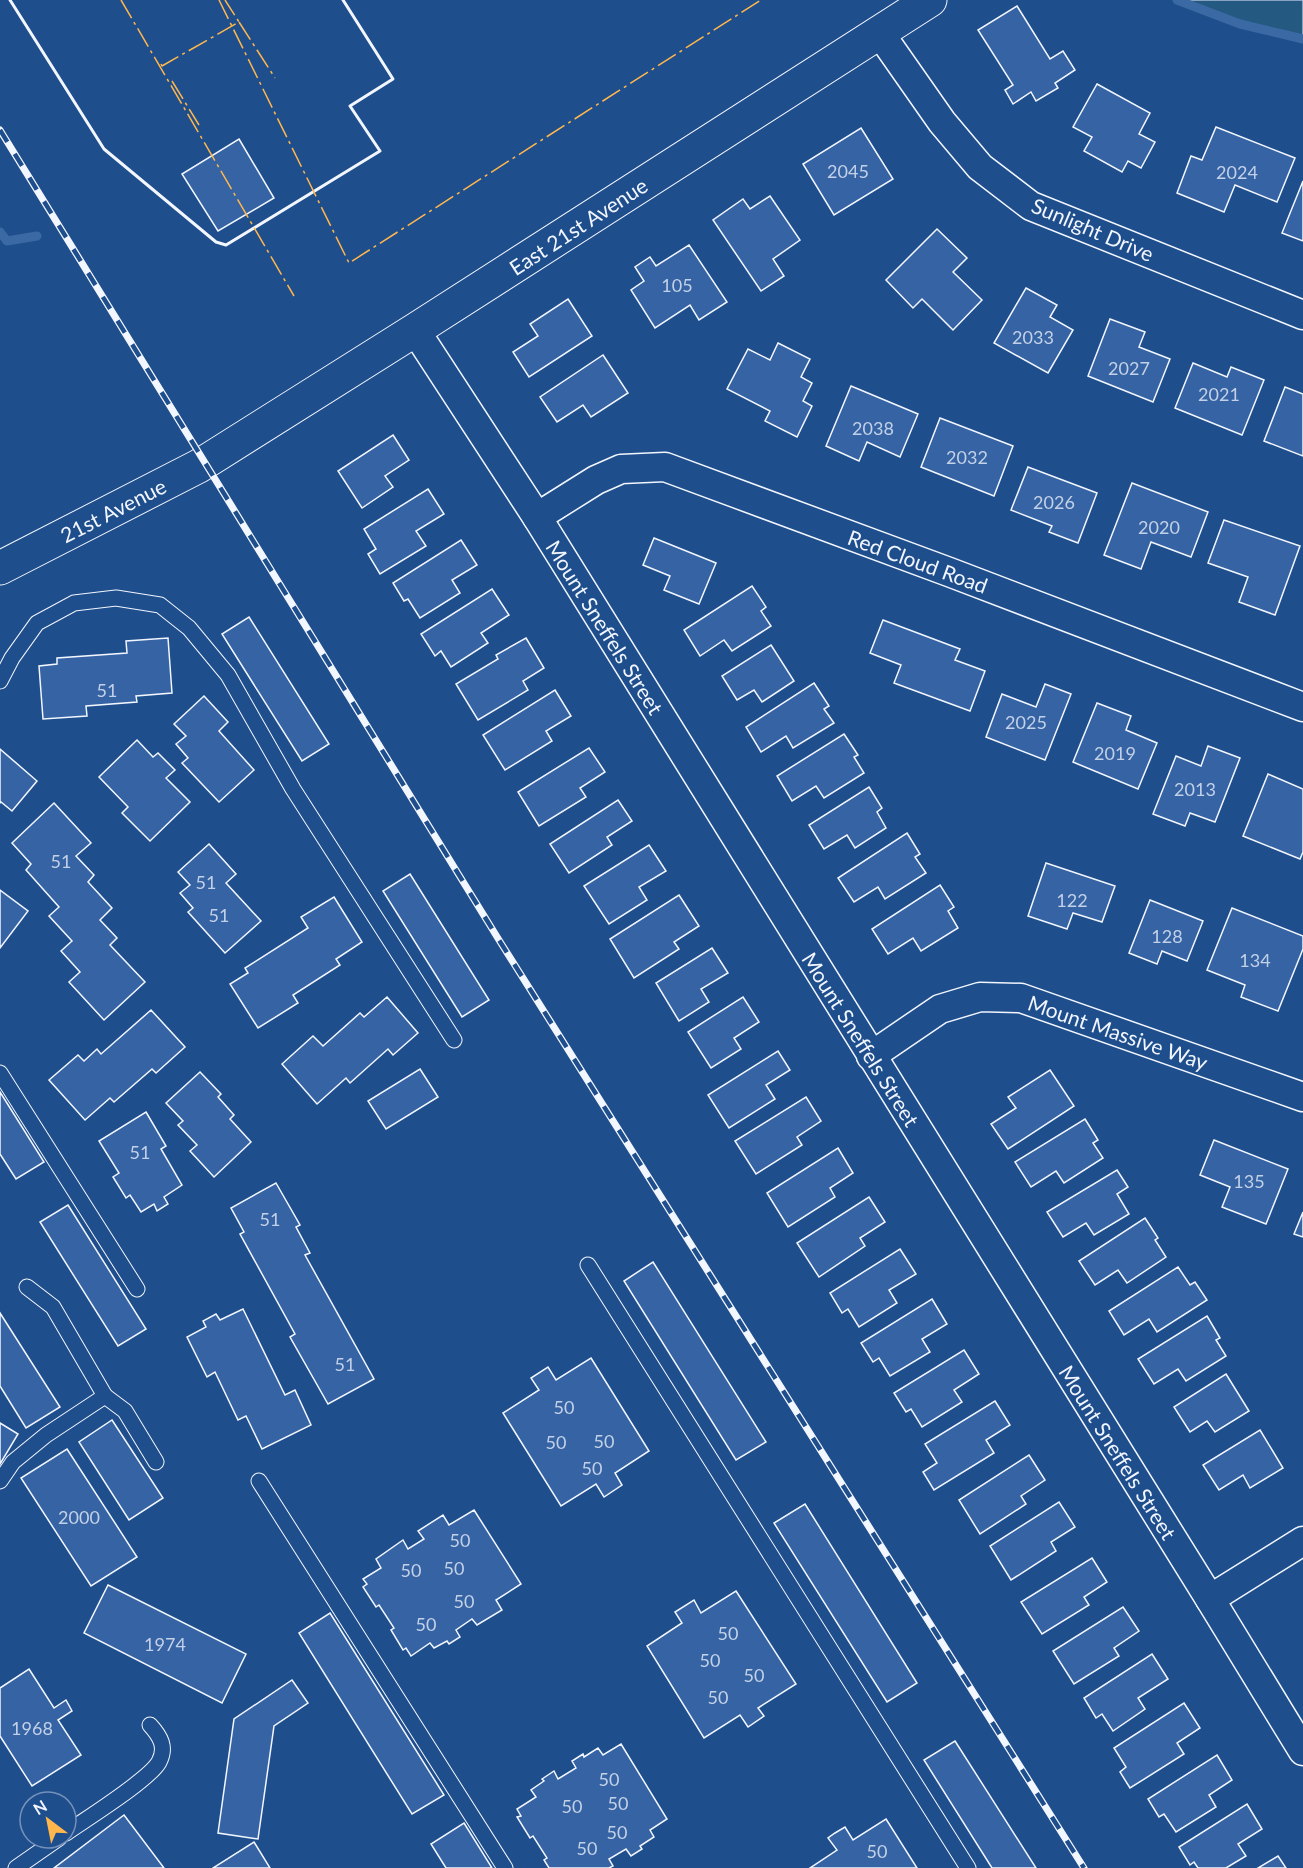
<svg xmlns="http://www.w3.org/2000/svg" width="1303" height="1868" font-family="Lato,sans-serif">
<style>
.green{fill:#245a82;stroke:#a8bbd7;stroke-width:1.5}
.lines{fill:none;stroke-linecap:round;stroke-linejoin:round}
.stream{stroke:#3b69a3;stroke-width:9}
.building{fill:#3563a3;stroke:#f2f6ff;stroke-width:1.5}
.lane-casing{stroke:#f2f6ff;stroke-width:17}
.street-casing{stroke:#f2f6ff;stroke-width:31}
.secondary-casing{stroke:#f2f6ff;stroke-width:35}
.lane{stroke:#1f4e8c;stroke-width:15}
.street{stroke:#1f4e8c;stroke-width:28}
.secondary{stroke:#1f4e8c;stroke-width:33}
.rail-casing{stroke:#f2f6ff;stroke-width:7}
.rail{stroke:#1f4e8c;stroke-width:4.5;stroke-dasharray:14;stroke-linecap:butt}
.wall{stroke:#f2f6ff;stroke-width:3}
.power{stroke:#ffb74d;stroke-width:1.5;stroke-dasharray:21 4.5 3 4.5;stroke-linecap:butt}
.labels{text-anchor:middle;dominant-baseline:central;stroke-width:4.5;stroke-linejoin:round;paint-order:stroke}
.number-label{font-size:18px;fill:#c3d1e8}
.street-label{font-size:21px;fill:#f2f6ff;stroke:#1f4e8c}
</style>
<rect width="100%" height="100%" fill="#1f4e8c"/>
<!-- green -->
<path class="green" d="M 1177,0 L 1303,0 L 1303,39 L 1240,24 Z"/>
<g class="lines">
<!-- stream -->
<g class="stream">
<path d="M 1177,0 L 1240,24 L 1303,39"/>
<path d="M 0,232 L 7,241 L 37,236"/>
</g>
</g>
<!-- building -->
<g class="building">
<path d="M 1017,6 L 1050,59 L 1063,51 L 1075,70 L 1055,83 L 1058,88 L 1036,101 L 1031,92 L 1013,104 L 1005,90 L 1013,85 L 978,30 Z"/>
<path d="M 1097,84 L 1150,113 L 1139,134 L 1155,142 L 1141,168 L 1128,161 L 1122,172 L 1084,151 L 1092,137 L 1073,127 Z"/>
<path d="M 1216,127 L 1295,158 L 1277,202 L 1235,185 L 1224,212 L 1177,193 L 1191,156 L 1202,160 Z"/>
<path d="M 861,128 L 893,179 L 834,215 L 803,164 Z"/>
<path d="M 239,139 L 274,198 L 218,231 L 182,174 Z"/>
<path d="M 1303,181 L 1303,241 L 1282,233 Z"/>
<path d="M 770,196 L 800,240 L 773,259 L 784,276 L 761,291 L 713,220 L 743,199 L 750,209 Z"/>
<path d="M 937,229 L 967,258 L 953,272 L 982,300 L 953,330 L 922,299 L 913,308 L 886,280 Z"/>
<path d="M 689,245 L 727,302 L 699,320 L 690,305 L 655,328 L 631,290 L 644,281 L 635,267 L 650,257 L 656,266 Z"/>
<path d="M 1026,288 L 1057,305 L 1050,317 L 1073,330 L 1048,373 L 994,343 Z"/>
<path d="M 568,299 L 592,336 L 529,377 L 513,352 L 538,336 L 530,324 Z"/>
<path d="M 1110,319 L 1145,332 L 1139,347 L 1170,359 L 1153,402 L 1088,376 Z"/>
<path d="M 778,343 L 810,359 L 801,377 L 812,383 L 803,401 L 812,406 L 797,437 L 765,421 L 770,411 L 727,389 L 748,349 L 770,360 Z"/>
<path d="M 603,355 L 628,393 L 591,417 L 583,405 L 557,422 L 540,397 Z"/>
<path d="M 1193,363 L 1227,377 L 1231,367 L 1264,380 L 1242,435 L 1175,408 Z"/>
<path d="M 851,386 L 918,414 L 900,457 L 867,442 L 859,461 L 826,446 Z"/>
<path d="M 1285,387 L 1303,394 L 1303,456 L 1264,441 Z"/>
<path d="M 940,418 L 1013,446 L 994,496 L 921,467 Z"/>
<path d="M 393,435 L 409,460 L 385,476 L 393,487 L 362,508 L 338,471 Z"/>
<path d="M 1028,467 L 1097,493 L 1078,543 L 1049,532 L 1052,526 L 1011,510 Z"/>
<path d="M 1132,483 L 1208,512 L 1191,557 L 1151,542 L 1141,569 L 1104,555 Z"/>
<path d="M 428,489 L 444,514 L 416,531 L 426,546 L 380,574 L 368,554 L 376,549 L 364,529 Z"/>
<path d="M 1224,520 L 1300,546 L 1275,615 L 1239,602 L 1248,577 L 1208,563 Z"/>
<path d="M 654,538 L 716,563 L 699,604 L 664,590 L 670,576 L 643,565 Z"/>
<path d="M 461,540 L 477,565 L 452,580 L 460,593 L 420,618 L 408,599 L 404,601 L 393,583 Z"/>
<path d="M 752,586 L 766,607 L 761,611 L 771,626 L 732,651 L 724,640 L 700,656 L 684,630 Z"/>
<path d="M 492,589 L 509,615 L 481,633 L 488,643 L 451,667 L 441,651 L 435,656 L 421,634 Z"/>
<path d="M 249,617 L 329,744 L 302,761 L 222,634 Z"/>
<path d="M 883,620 L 960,649 L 955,660 L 985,671 L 970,711 L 894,683 L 901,665 L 870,653 Z"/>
<path d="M 168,638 L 172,693 L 136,696 L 137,702 L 86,706 L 87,716 L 43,719 L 39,666 L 57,664 L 57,658 L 127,653 L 126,641 Z"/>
<path d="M 526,638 L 544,668 L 523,681 L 528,690 L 478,720 L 456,684 L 498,659 L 496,655 Z"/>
<path d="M 771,645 L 794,681 L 762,702 L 754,690 L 737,700 L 722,676 Z"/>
<path d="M 814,683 L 829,706 L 824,709 L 834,723 L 793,748 L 786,736 L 761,752 L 746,727 Z"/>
<path d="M 1045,684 L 1071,694 L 1045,760 L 986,737 L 1002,694 L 1036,707 Z"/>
<path d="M 555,690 L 571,716 L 546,731 L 552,741 L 505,770 L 483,735 Z"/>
<path d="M 204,696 L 228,722 L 219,731 L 254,770 L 219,802 L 182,763 L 188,758 L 176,744 L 186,736 L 174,724 Z"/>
<path d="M 1097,703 L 1131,716 L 1126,730 L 1157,743 L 1138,789 L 1073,762 Z"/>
<path d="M 844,734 L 858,755 L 854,757 L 864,773 L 824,798 L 816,786 L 792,801 L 777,776 Z"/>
<path d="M 137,740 L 153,757 L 158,753 L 175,770 L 166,778 L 190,802 L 150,841 L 122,813 L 128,807 L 99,777 Z"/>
<path d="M 1208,746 L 1240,758 L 1215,822 L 1190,813 L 1185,826 L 1153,814 L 1176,756 L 1201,766 Z"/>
<path d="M 589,748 L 605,772 L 580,788 L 586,797 L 539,826 L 518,792 Z"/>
<path d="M 0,749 L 37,781 L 12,811 L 1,802 L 0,803 Z"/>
<path d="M 1268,774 L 1303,789 L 1303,852 L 1300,859 L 1243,836 Z"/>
<path d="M 869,787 L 882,808 L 877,812 L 886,828 L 855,848 L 847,835 L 824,849 L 809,825 Z"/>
<path d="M 618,800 L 632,821 L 607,837 L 612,845 L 569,873 L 550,844 Z"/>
<path d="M 54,803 L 91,843 L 76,856 L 94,875 L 88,882 L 112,908 L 100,920 L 117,938 L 110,945 L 145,982 L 104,1020 L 69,982 L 80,972 L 61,951 L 72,941 L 49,916 L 59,907 L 26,870 L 31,864 L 12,843 Z"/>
<path d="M 907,833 L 920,854 L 915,857 L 926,873 L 885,899 L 878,887 L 854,902 L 838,878 Z"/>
<path d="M 209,844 L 236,874 L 226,883 L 261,921 L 225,953 L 188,912 L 193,908 L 180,893 L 190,885 L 178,872 Z"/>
<path d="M 649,845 L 666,871 L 639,887 L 647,900 L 609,924 L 584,886 Z"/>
<path d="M 1046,863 L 1115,886 L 1102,922 L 1073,913 L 1067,929 L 1028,916 Z"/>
<path d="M 410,874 L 489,1000 L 462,1017 L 383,891 Z"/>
<path d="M 940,885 L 954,907 L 948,911 L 958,928 L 921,951 L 913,938 L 888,954 L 872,929 Z"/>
<path d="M 0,890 L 28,911 L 0,948 Z"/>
<path d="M 679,895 L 699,926 L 674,942 L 679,949 L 634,978 L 610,939 Z"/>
<path d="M 334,897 L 362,942 L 336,959 L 340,965 L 293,995 L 298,1003 L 258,1028 L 230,984 L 248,973 L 245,968 L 308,928 L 301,917 Z"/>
<path d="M 1150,900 L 1203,921 L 1187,961 L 1162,951 L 1157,964 L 1129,953 Z"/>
<path d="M 1232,908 L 1303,936 L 1303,949 L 1278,1011 L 1241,997 L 1245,985 L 1207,970 Z"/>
<path d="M 712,948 L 728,973 L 701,989 L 709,1002 L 679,1021 L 656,983 Z"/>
<path d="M 387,997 L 418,1033 L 393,1055 L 388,1049 L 350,1083 L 346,1078 L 317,1104 L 282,1064 L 313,1036 L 323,1046 L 360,1013 L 364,1017 Z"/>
<path d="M 743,997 L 759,1022 L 734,1038 L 741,1049 L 711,1068 L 688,1032 Z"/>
<path d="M 151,1010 L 185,1047 L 156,1073 L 152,1069 L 114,1102 L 110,1098 L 85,1120 L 49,1080 L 78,1055 L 84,1061 L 97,1049 L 101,1054 Z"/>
<path d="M 778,1051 L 790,1070 L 766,1085 L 775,1099 L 729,1128 L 708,1095 Z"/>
<path d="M 420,1069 L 438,1097 L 386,1129 L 368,1101 Z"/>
<path d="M 1050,1070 L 1074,1106 L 1008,1149 L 991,1124 L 1016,1108 L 1008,1097 Z"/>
<path d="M 200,1072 L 221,1094 L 218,1097 L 234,1115 L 230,1119 L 251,1142 L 214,1177 L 190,1151 L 197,1145 L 178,1125 L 183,1121 L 166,1103 Z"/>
<path d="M 0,1092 L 44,1162 L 16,1179 L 0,1154 Z"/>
<path d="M 806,1097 L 821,1121 L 797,1137 L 802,1145 L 756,1174 L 735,1141 Z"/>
<path d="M 146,1112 L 166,1146 L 161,1149 L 182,1185 L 164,1197 L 168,1204 L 157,1211 L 154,1204 L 141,1212 L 130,1195 L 126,1198 L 113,1177 L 119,1173 L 99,1141 Z"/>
<path d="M 1085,1119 L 1098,1140 L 1093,1143 L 1103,1158 L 1064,1183 L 1056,1171 L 1031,1187 L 1015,1162 Z"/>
<path d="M 1214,1140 L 1288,1169 L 1266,1224 L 1222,1207 L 1230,1187 L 1200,1175 Z"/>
<path d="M 838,1148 L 853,1173 L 830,1188 L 835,1197 L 788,1227 L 767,1193 Z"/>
<path d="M 1117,1170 L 1128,1187 L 1117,1194 L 1129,1214 L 1094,1235 L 1086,1223 L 1063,1237 L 1047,1212 Z"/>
<path d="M 276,1183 L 300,1225 L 296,1227 L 310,1253 L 305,1255 L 374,1379 L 328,1404 L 290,1337 L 295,1334 L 240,1234 L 244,1232 L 231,1208 Z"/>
<path d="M 869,1197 L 885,1222 L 860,1238 L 865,1246 L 819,1277 L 797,1243 Z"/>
<path d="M 68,1205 L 146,1329 L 118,1346 L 40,1222 Z"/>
<path d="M 1303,1212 L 1303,1237 L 1294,1234 Z"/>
<path d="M 1145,1218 L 1158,1238 L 1155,1240 L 1166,1257 L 1127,1283 L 1118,1270 L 1095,1285 L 1079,1261 Z"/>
<path d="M 900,1249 L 916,1274 L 889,1290 L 897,1303 L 859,1327 L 848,1309 L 842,1313 L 830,1293 Z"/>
<path d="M 653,1262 L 766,1442 L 736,1460 L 624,1281 Z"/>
<path d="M 1178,1267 L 1190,1285 L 1195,1282 L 1207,1300 L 1157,1332 L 1149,1319 L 1124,1335 L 1109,1311 Z"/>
<path d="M 932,1299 L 947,1324 L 922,1339 L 930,1352 L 890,1376 L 879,1358 L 873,1362 L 861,1343 Z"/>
<path d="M 243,1309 L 285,1395 L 295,1390 L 311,1425 L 262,1449 L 246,1416 L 238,1420 L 215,1372 L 207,1377 L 187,1337 L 206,1327 L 203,1321 L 216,1314 L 220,1320 Z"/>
<path d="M 0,1313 L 60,1407 L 26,1428 L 0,1386 Z"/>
<path d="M 1207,1316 L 1220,1338 L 1216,1340 L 1226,1356 L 1186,1381 L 1178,1369 L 1154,1384 L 1138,1359 Z"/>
<path d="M 964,1350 L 979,1374 L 954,1390 L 962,1402 L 922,1427 L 911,1409 L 906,1412 L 894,1393 Z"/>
<path d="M 591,1358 L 649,1451 L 615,1473 L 622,1485 L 604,1497 L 596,1484 L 561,1506 L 503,1413 L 539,1390 L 531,1378 L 548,1367 L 556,1380 Z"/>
<path d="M 1226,1374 L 1249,1411 L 1215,1432 L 1207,1421 L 1190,1432 L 1174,1407 Z"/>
<path d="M 995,1401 L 1010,1425 L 986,1440 L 994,1453 L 934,1490 L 923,1472 L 937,1463 L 925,1444 Z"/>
<path d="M 112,1420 L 163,1498 L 129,1520 L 79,1442 Z"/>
<path d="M 0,1423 L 18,1434 L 0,1464 Z"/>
<path d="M 1260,1430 L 1283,1468 L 1250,1488 L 1243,1475 L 1219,1490 L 1203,1465 Z"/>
<path d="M 67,1449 L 137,1557 L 91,1586 L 21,1478 Z"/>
<path d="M 1029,1455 L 1045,1480 L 1021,1496 L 1026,1504 L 980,1534 L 959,1500 Z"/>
<path d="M 1059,1502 L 1075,1527 L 1051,1542 L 1056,1551 L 1011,1580 L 990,1546 Z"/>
<path d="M 805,1504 L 917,1683 L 887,1702 L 774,1523 Z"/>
<path d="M 474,1510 L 521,1584 L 496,1600 L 502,1610 L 477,1625 L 472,1619 L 456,1630 L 460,1637 L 449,1644 L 447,1641 L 434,1648 L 430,1643 L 411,1656 L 406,1648 L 403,1650 L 391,1630 L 394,1628 L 379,1605 L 376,1607 L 363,1587 L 367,1584 L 363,1579 L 381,1568 L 376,1559 L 403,1540 L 408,1549 L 424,1539 L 418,1531 L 443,1515 L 449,1525 Z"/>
<path d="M 1092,1558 L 1107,1582 L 1084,1597 L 1089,1605 L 1042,1634 L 1021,1602 Z"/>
<path d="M 108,1585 L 246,1654 L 222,1703 L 84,1633 Z"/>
<path d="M 736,1591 L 796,1684 L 758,1708 L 764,1716 L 748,1727 L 740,1715 L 704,1738 L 647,1646 L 682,1623 L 675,1612 L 694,1600 L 701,1613 Z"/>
<path d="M 1123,1607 L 1139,1631 L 1114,1648 L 1119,1656 L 1074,1684 L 1053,1651 Z"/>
<path d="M 330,1613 L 444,1795 L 412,1814 L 299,1633 Z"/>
<path d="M 1152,1654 L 1168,1679 L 1138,1698 L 1145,1709 L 1113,1731 L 1102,1714 L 1096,1718 L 1084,1698 Z"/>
<path d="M 29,1669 L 54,1708 L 66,1700 L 72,1711 L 58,1720 L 81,1755 L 32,1786 L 0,1736 L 0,1688 Z"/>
<path d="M 292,1680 L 308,1703 L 274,1726 L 258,1839 L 218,1833 L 234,1719 Z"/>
<path d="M 1184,1703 L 1200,1728 L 1177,1743 L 1184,1754 L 1130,1788 L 1120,1772 L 1126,1767 L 1114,1748 Z"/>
<path d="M 955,1741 L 1036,1868 L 992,1868 L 924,1760 Z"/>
<path d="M 621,1744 L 667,1819 L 650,1830 L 654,1837 L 640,1846 L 642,1849 L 631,1856 L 626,1849 L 609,1859 L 613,1866 L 609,1868 L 549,1868 L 544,1860 L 547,1858 L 533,1836 L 530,1838 L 517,1817 L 521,1816 L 517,1809 L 536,1797 L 531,1790 L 544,1781 L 542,1779 L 554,1771 L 558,1779 L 576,1768 L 572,1761 L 583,1754 L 584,1757 L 598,1748 L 603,1755 Z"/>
<path d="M 1217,1755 L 1232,1780 L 1209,1795 L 1216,1807 L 1176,1832 L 1164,1814 L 1159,1817 L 1148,1799 Z"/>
<path d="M 1247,1804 L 1262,1829 L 1238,1844 L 1246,1856 L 1226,1868 L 1198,1868 L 1194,1862 L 1190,1865 L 1179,1847 Z"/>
<path d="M 124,1815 L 164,1868 L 54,1868 Z"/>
<path d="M 886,1819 L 917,1868 L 810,1868 L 837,1850 L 828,1838 L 835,1833 L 845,1827 L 853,1840 Z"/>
<path d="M 464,1823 L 492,1868 L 446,1868 L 431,1844 Z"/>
<path d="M 254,1842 L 270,1868 L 213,1868 Z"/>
<path d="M 1278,1856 L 1286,1868 L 1258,1868 Z"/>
</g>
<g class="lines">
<defs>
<g id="lane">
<path d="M 0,681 L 12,658 L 37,623 L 74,603 L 116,598 L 160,605 L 189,628 L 228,675 L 293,789 L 454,1040"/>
<path d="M 0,1073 L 137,1289"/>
<path d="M 588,1265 L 968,1868"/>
<path d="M 105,1396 L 125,1411 L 156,1462"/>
<path d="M 0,1481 L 13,1462 L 46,1435 L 105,1396 L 53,1307 L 27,1287"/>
<path d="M 259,1481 L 505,1868"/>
<path d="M 66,1833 C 86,1819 149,1780 159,1762 C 167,1747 160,1736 150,1725"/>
<path d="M 16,1868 L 59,1838"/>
</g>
<g id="street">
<path d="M 879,32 L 942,122 L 980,167 L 1031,206 L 1303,315"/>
<path d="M 415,330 L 537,517 L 1210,1599 L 1303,1751"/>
<path d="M 537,517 L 596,480 L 621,469 L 665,467 L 949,572 L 1303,707"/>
<path d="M 871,1056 L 940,1009 L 980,997 L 1021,998 L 1303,1097"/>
<path d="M 1210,1599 L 1303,1541"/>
</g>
<path id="secondary" d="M 0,568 L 199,466 L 415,330 L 930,0"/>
</defs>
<!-- lane casing -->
<use href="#lane" class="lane-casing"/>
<!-- street casing -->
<use href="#street" class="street-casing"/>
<!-- secondary casing -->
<use href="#secondary" class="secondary-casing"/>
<!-- lane -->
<use href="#lane" class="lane"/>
<!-- street -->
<use href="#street" class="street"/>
<!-- secondary -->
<use href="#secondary" class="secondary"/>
<defs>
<path id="rail" d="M 0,130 L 499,940 L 1084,1868"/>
</defs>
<!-- rail casing -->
<use href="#rail" class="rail-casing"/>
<!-- rail -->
<use href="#rail" class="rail"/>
<!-- wall -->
<path class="wall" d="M 10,0 L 104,149 L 216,242 L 226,245 L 380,151 L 350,106 L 393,79 L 343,0"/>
<!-- power -->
<g class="power">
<path d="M 121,0 L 294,296"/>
<path d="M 219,0 L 349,263 L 761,0"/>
<path d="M 239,22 L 275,78"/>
<path d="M 161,64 L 162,66 L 239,22 L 225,0"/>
<path d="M 172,81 L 199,125"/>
</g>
</g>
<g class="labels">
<!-- number labels -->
<g class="number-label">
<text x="848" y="171">2045</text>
<text x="1237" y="172">2024</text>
<text x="677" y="285">105</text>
<text x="1033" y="337">2033</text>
<text x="1129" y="368">2027</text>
<text x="1219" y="394">2021</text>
<text x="873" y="428">2038</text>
<text x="967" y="457">2032</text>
<text x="1054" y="502">2026</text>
<text x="1159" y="527">2020</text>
<text x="107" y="690">51</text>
<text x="1026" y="722">2025</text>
<text x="1115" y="753">2019</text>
<text x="1195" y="789">2013</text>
<text x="61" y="861">51</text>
<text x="206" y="882">51</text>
<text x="1072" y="900">122</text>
<text x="219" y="915">51</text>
<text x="1167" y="936">128</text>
<text x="1255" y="960">134</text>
<text x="140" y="1152">51</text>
<text x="1249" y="1181">135</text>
<text x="270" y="1219">51</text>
<text x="345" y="1364">51</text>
<text x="564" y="1407">50</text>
<text x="604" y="1441">50</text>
<text x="556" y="1442">50</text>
<text x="592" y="1468">50</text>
<text x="79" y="1517">2000</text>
<text x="460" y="1540">50</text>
<text x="454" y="1568">50</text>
<text x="411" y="1570">50</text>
<text x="464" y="1601">50</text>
<text x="426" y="1624">50</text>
<text x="728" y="1633">50</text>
<text x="165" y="1644">1974</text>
<text x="710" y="1660">50</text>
<text x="754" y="1675">50</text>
<text x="718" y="1697">50</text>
<text x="32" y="1728">1968</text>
<text x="609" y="1779">50</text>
<text x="618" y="1803">50</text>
<text x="572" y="1806">50</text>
<text x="617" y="1832">50</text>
<text x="587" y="1848">50</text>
<text x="877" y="1851">50</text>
</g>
<!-- street labels -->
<g class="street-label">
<text transform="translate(578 226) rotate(-33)">East 21st Avenue</text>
<text transform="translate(1093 229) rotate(23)">Sunlight Drive</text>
<text transform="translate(113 510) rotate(-27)">21st Avenue</text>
<text transform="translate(918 561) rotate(20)">Red Cloud Road</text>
<text transform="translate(605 627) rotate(58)">Mount Sneffels Street</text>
<text transform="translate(1118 1032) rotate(19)">Mount Massive Way</text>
<text transform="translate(861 1039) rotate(58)">Mount Sneffels Street</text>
<text transform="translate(1118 1452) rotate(58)">Mount Sneffels Street</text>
</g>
</g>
<!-- north arrow -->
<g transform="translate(48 1820) rotate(328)"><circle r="28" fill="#1f4e8c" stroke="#7391ba" stroke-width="1.5"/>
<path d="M0-4.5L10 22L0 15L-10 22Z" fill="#ffb74d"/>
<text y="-9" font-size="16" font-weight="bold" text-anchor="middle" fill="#f2f6ff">N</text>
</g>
</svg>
